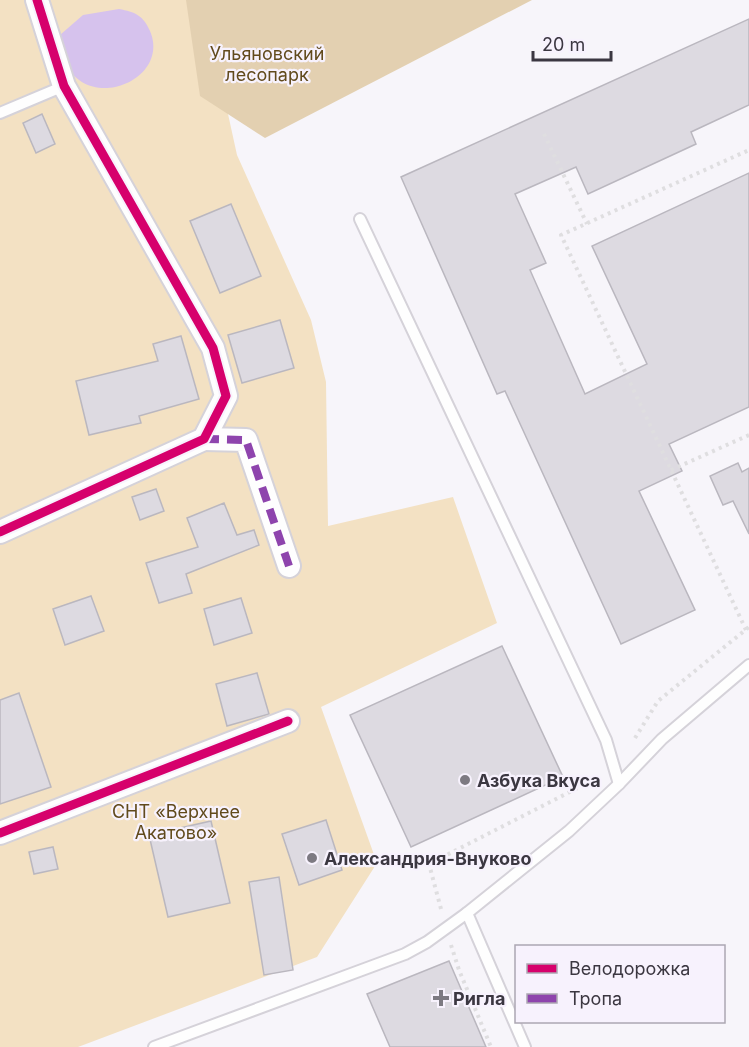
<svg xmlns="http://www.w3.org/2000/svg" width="749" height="1047" font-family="Inter,sans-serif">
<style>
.green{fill:#f3e1c3}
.forest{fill:#e3d0b1}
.water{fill:#d6c2ed}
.building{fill:#dddae1;stroke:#bab7bf;stroke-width:1.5}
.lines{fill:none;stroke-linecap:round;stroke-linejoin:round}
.service-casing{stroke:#d5d2d9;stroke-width:14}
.minor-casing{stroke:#d5d2d9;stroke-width:26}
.path{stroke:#dfdee0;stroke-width:4;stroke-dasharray:3 4.5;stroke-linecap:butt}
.service{stroke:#fefefe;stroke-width:10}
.minor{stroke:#fefefe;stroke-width:22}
.quiet{stroke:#8e44ad;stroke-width:8;stroke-dasharray:15 8;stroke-linecap:butt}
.cycleway-casing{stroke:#f7f2fd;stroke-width:13}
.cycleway{stroke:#d6006c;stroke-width:9}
.poi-dot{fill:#7d7a82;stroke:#f7f2fd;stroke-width:2}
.labels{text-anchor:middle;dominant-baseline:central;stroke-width:4.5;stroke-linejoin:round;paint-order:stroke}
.park-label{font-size:18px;fill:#614a1c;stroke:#f7f2fd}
.poi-label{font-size:18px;font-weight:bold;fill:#3b3741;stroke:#f7f2fd;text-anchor:start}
</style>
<rect width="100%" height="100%" fill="#f7f5fa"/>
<!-- green -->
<path class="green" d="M 0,0 L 203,0 L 237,155 L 311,320 L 326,382 L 328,526 L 453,497 L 497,623 L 321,707 L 377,863 L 317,957 L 78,1047 L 0,1047 Z"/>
<!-- forest -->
<path class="forest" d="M 186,0 L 532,0 L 265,138 L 200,96 Z"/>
<!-- water -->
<path class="water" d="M 119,9 C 135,12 143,15 150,31 C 171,80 88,114 65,62 C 61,55 61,43 60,35 L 83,15 Z"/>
<!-- building -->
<g class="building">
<path d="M 749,19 L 749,105 L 691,132 L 696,144 L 588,194 L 576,167 L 515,194 L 546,263 L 530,270 L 585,394 L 647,364 L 592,246 L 749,173 L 749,407 L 669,444 L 682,471 L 639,491 L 695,610 L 621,644 L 505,391 L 497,394 L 401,177 Z"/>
<path d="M 42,114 L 55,144 L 36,153 L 23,123 Z"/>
<path d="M 231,204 L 261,276 L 220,293 L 190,221 Z"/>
<path d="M 280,320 L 294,368 L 242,383 L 228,335 Z"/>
<path d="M 181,336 L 199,399 L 139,416 L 141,423 L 89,435 L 76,381 L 158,361 L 153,344 Z"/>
<path d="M 738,463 L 742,472 L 749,468 L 749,534 L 733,501 L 723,505 L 710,476 Z"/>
<path d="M 156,489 L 164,511 L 140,520 L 132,497 Z"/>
<path d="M 224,503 L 237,535 L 254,530 L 259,545 L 186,574 L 192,593 L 159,603 L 146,563 L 198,547 L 187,518 Z"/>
<path d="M 91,596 L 104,631 L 65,645 L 53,609 Z"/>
<path d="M 241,598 L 252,633 L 214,645 L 204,609 Z"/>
<path d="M 502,646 L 563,777 L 411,847 L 350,715 Z"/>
<path d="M 257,673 L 269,714 L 227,726 L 216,684 Z"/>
<path d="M 19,693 L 51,787 L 0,804 L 0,700 Z"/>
<path d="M 326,820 L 342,870 L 299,885 L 282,834 Z"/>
<path d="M 211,821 L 230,903 L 168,917 L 149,835 Z"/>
<path d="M 53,847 L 58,869 L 34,874 L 29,852 Z"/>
<path d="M 279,877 L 293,970 L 264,975 L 249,882 Z"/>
<path d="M 449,961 L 486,1047 L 390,1047 L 367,994 Z"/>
</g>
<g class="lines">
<defs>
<g id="service">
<path d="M 0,113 L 64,86"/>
<path d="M 360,219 L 606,740 L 619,784"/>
<path d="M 154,1047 L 405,954 L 427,942 L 467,913"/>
<path d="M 525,1047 L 467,913 L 569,831 L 619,784 L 662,739 L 749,665"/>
</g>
<g id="minor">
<path d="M 204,439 L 246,440 L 289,566"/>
<path d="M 0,532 L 204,439 L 226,396 L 213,348 L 64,86 L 37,0"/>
<path d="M 0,833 L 288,721"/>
</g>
</defs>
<!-- service casing -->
<use href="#service" class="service-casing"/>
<!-- minor casing -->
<use href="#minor" class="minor-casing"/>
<!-- path -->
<g class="path">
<path d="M 544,134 L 587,224"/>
<path d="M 671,470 L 749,435"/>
<path d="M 746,630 L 561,235 L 749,150"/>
<path d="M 635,738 L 658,701 L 749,627"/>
<path d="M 441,909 L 429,864 L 597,778"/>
<path d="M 451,945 L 459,970 L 491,1047"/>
</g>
<!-- service -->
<use href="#service" class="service"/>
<!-- minor -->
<use href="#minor" class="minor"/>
<!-- quiet -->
<path class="quiet" d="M 204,439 L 246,440 L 289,566"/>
<defs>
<g id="cycleway">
<path d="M 0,532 L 204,439 L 226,396 L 213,348 L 64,86 L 37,0"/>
<path d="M 0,833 L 288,721"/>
</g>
</defs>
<!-- cycleway casing -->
<use href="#cycleway" class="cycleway-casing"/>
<!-- cycleway -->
<use href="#cycleway" class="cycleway"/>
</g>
<!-- markers -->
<g class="poi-dot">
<circle cx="465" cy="780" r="6"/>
<circle cx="312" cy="858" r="6"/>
<path d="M438 989h6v6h6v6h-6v6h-6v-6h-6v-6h6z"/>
</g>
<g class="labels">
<!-- park labels -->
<g class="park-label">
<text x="267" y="53">Ульяновский<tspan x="267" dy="21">лесопарк</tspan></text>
<text x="176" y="811">СНТ «Верхнее<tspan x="176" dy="21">Акатово»</tspan></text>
</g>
<!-- poi labels -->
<g class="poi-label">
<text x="477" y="780">Азбука Вкуса</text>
<text x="324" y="858">Александрия-Внуково</text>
<text x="453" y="998">Ригла</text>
</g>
</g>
<!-- legend -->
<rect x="515" y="945" width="210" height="78" fill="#f7f2fd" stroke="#aca7b2" stroke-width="1.5"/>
<rect x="527" y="964" width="30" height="9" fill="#d6006c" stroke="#aca7b2" stroke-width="1.5"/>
<text x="569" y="975" font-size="18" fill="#3b3741">Велодорожка</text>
<rect x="527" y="994" width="30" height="9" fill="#8e44ad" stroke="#aca7b2" stroke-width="1.5"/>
<text x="569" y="1005" font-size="18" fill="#3b3741">Тропа</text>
<!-- scale -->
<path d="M533 51v9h78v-9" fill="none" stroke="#3b3741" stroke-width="3"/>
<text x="542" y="51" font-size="18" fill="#3b3741" stroke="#f7f2fd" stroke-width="4.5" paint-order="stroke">20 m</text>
</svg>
